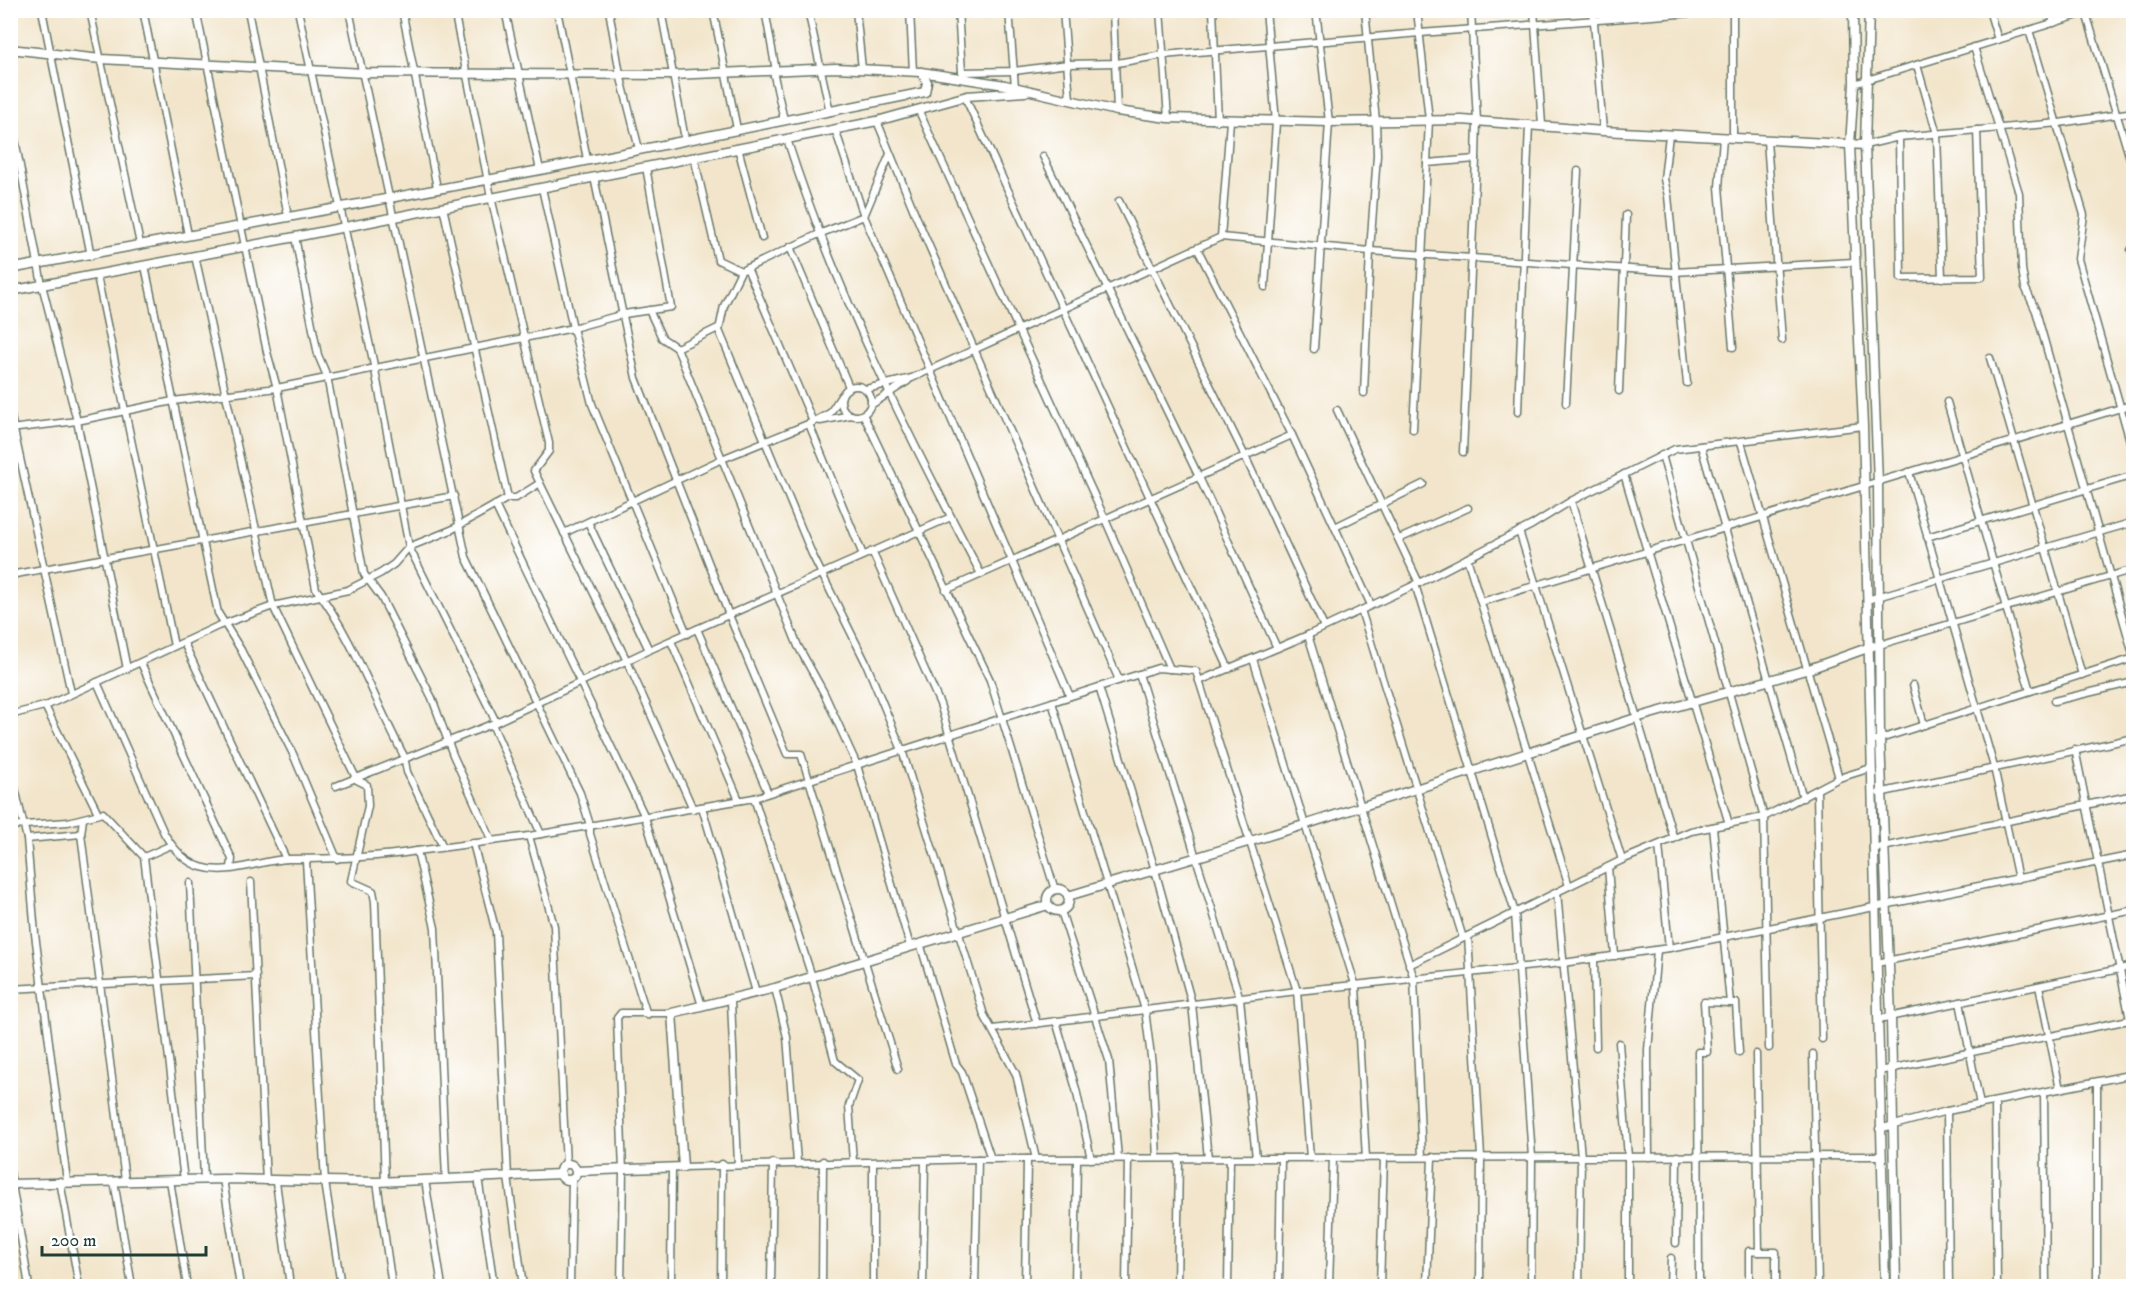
<svg xmlns="http://www.w3.org/2000/svg" width="2144" height="1297" font-family="'IM FELL DW Pica',serif">
<style>
.lines{fill:none;stroke-linecap:round;stroke-linejoin:round}
.minor-casing{stroke:#697869;stroke-width:9}
.major-casing{stroke:#697869;stroke-width:11}
.minor{stroke:#fff;stroke-width:6}
.major{stroke:#fff;stroke-width:8}
</style>
<rect width="100%" height="100%" fill="#fff"/>
<filter id="ink" filterUnits="userSpaceOnUse"><feTurbulence type="fractalNoise" baseFrequency=".0167" numOctaves="2"/><feDisplacementMap in="SourceGraphic" scale="12" xChannelSelector="R" yChannelSelector="G"/><feConvolveMatrix kernelMatrix="1 2 1 2 8 2 1 2 1" color-interpolation-filters="sRGB"/></filter>
<filter id="wash" filterUnits="userSpaceOnUse"><feTurbulence type="fractalNoise" baseFrequency=".008" numOctaves="4" result="noise"/><feDisplacementMap in="SourceGraphic" scale="24" xChannelSelector="R" yChannelSelector="G"/><feGaussianBlur stdDeviation="1.35" result="paint"/><feColorMatrix in="noise" values="0 0 0 0 0 0 0 0 0 0 0 0 0 0 0 0 0 1.4 0 .05"/><feComposite in="paint" operator="in"/></filter>
<g filter="url(#wash)">
<rect width="100%" height="100%" fill="#f2e5cb"/>
</g>
<g filter="url(#ink)">
<g class="lines">
<defs>
<g id="minor">
<path d="M 42,10 L 91,256"/>
<path d="M 90,10 L 140,244"/>
<path d="M 143,10 L 188,235"/>
<path d="M 196,10 L 267,352 L 277,388 L 316,589 C 353,637 375,702 404,756 L 407,772 L 443,847"/>
<path d="M 248,10 L 288,216"/>
<path d="M 298,10 L 375,370 L 409,547 L 496,722"/>
<path d="M 349,10 L 466,557 L 580,793 L 590,825 L 590,834 L 647,1015"/>
<path d="M 402,10 L 437,188"/>
<path d="M 454,10 L 491,197 L 549,443 L 549,451 L 534,471 L 627,661 L 693,809"/>
<path d="M 505,10 L 540,170"/>
<path d="M 557,10 L 587,159"/>
<path d="M 609,10 L 620,74 L 639,149"/>
<path d="M 661,10 L 685,139"/>
<path d="M 713,10 L 737,129"/>
<path d="M 765,10 L 776,71"/>
<path d="M 808,10 L 830,112"/>
<path d="M 856,10 L 862,69"/>
<path d="M 910,10 L 913,72"/>
<path d="M 958,10 L 962,72"/>
<path d="M 1009,10 L 1015,87"/>
<path d="M 1063,10 L 1070,100"/>
<path d="M 1113,10 L 1117,111"/>
<path d="M 1160,10 L 1168,118"/>
<path d="M 1213,10 L 1218,121"/>
<path d="M 1417,10 L 1429,120 L 1427,163 L 1476,159 L 1477,121 L 1471,10"/>
<path d="M 1534,10 L 1542,125"/>
<path d="M 1593,10 L 1603,131"/>
<path d="M 1989,10 L 1998,40"/>
<path d="M 2050,10 L 2054,23"/>
<path d="M 2086,13 L 2134,172"/>
<path d="M 2029,30 L 2084,215 L 2078,259 L 2134,455"/>
<path d="M 1974,47 L 2019,193 L 2022,269 L 2025,287 L 2036,311 L 2134,658"/>
<path d="M 1917,65 L 1937,134 L 1942,278"/>
<path d="M 773,71 L 784,120"/>
<path d="M 962,77 L 962,72 L 1014,71 L 1068,64 L 1117,63 L 1163,55 L 1420,33 L 1733,10"/>
<path d="M 1854,84 L 2095,10"/>
<path d="M 965,97 L 1229,669"/>
<path d="M 918,109 L 1105,519 L 1170,669"/>
<path d="M 10,112 L 42,285 L 77,421 L 127,669"/>
<path d="M 877,121 L 916,216 L 1119,680"/>
<path d="M 835,129 L 864,216 L 1070,696"/>
<path d="M 1669,135 L 1664,179 L 1668,196 L 1687,383"/>
<path d="M 1899,137 L 1901,278 L 1982,277 L 1977,130"/>
<path d="M 1723,138 L 1719,187 L 1733,347"/>
<path d="M 1733,138 L 1733,10"/>
<path d="M 787,139 C 835,290 907,434 981,574"/>
<path d="M 1767,141 L 1782,340"/>
<path d="M 1865,145 L 1899,137 L 2059,123 L 2134,112"/>
<path d="M 738,148 L 762,238"/>
<path d="M 1043,156 L 1199,477 L 1277,648"/>
<path d="M 694,157 L 718,260 L 741,271"/>
<path d="M 594,177 L 636,378 L 729,615 L 787,754 L 801,754 L 898,1069"/>
<path d="M 542,188 L 573,328 L 624,314 L 671,307 L 646,167"/>
<path d="M 1119,201 L 1245,456 L 1324,627"/>
<path d="M 443,207 L 508,498"/>
<path d="M 295,237 L 318,355 L 327,376 L 364,574 L 381,597 L 432,698 L 453,755 L 492,841"/>
<path d="M 1221,237 L 1230,121"/>
<path d="M 790,247 L 849,387"/>
<path d="M 1197,248 L 1292,435 L 1371,605"/>
<path d="M 2134,249 L 2131,250 L 2134,254"/>
<path d="M 195,256 L 273,606 L 357,780 L 367,785 L 368,806 L 351,881 L 373,891 L 375,902 L 385,1182"/>
<path d="M 145,266 L 218,613 L 241,650 L 293,754 L 337,859"/>
<path d="M 747,268 L 813,422"/>
<path d="M 97,276 L 174,646"/>
<path d="M 1265,287 L 1276,122 L 1266,10"/>
<path d="M 649,310 L 662,338 L 677,348 L 718,328 L 812,554 L 866,663 L 902,750 L 984,1015 L 1016,1074 L 1036,1159"/>
<path d="M 719,330 L 724,306 L 741,271 L 819,234 L 864,216 L 890,154"/>
<path d="M 677,348 L 798,646 L 824,693 L 857,765 L 910,946"/>
<path d="M 1314,349 L 1329,122 L 1316,10"/>
<path d="M 1990,358 L 2082,675"/>
<circle cx="856" cy="401" r="15"/>
<path d="M 866,389 L 912,378 L 1221,237 L 1370,251 L 1674,272 L 1854,262"/>
<path d="M 1619,391 L 1626,215"/>
<path d="M 1364,393 L 1370,251 L 1377,155 L 1376,121 L 1365,10"/>
<path d="M 1947,402 L 2030,691"/>
<path d="M 1566,403 L 1578,171"/>
<path d="M 871,405 L 908,381"/>
<path d="M 1337,410 L 1419,583"/>
<path d="M 10,412 L 71,693"/>
<path d="M 1518,412 L 1529,124"/>
<path d="M 863,414 L 990,680 L 1055,890"/>
<path d="M 820,421 L 851,415"/>
<path d="M 809,424 L 863,555"/>
<path d="M 10,429 L 77,421 L 173,401 L 277,388 L 573,328 L 592,404 L 687,634"/>
<path d="M 1413,429 L 1427,163"/>
<path d="M 1741,442 L 1839,778"/>
<path d="M 1701,446 L 1803,798"/>
<path d="M 1463,452 L 1476,159"/>
<path d="M 1662,455 L 1764,817 L 1769,1048"/>
<path d="M 1909,472 L 1994,767 L 2018,879"/>
<path d="M 1624,474 L 1729,824"/>
<path d="M 1571,501 L 1674,839"/>
<path d="M 495,505 L 645,817 L 702,1006"/>
<path d="M 588,522 L 649,650"/>
<path d="M 1335,527 L 1423,484"/>
<path d="M 1519,531 L 1622,860"/>
<path d="M 564,533 L 722,459 L 813,422 L 830,413 L 841,396"/>
<path d="M 1927,537 L 2134,475"/>
<path d="M 1399,539 L 1468,508"/>
<path d="M 872,551 L 940,704 L 1037,1024"/>
<path d="M 1467,558 L 1569,886"/>
<path d="M 10,575 L 454,496"/>
<path d="M 1415,584 L 1515,913 L 1532,1157 L 1531,1286"/>
<path d="M 946,590 L 1292,435"/>
<path d="M 1867,600 L 2134,522"/>
<path d="M 1481,602 L 2134,404"/>
<path d="M 1361,610 L 1463,938"/>
<path d="M 697,629 L 768,793"/>
<path d="M 1308,635 L 1414,979 L 1422,1157"/>
<path d="M 671,641 L 739,800"/>
<path d="M 184,643 L 286,859"/>
<path d="M 1879,645 L 2134,569"/>
<path d="M 1253,659 L 1356,987 L 1366,1158"/>
<path d="M 141,663 L 232,859 L 231,868"/>
<path d="M 1139,674 L 1240,999 L 1256,1158"/>
<path d="M 1199,681 L 1308,635 L 1419,583 L 1532,525 L 1571,501 L 1675,449 L 1863,426"/>
<path d="M 97,682 L 164,833 C 172,847 185,862 201,867 C 230,876 259,860 288,859 C 331,859 374,858 417,851 L 435,928 L 446,1179"/>
<path d="M 1913,685 L 1924,725"/>
<path d="M 1099,687 L 1155,870 L 1192,1004 L 1208,1158"/>
<path d="M 2054,701 L 2134,682"/>
<path d="M 1052,702 L 1145,1010 L 1152,1065 L 1157,1158"/>
<path d="M 45,706 L 98,813"/>
<path d="M 10,715 L 48,705 L 218,626 L 273,606 L 348,590 L 381,573 L 394,564 L 409,547 L 451,530 L 508,498 L 516,498 L 540,483"/>
<path d="M 492,724 L 541,834"/>
<path d="M 1877,740 L 2134,658"/>
<path d="M 2075,749 L 2134,1039"/>
<path d="M 10,767 L 27,839"/>
<path d="M 336,786 L 492,724 L 649,650 L 951,517"/>
<path d="M 1817,791 L 1822,1039"/>
<path d="M 1879,793 L 2134,738"/>
<path d="M 754,798 L 812,977 L 835,1061 L 858,1080 L 849,1106 L 853,1162"/>
<path d="M 702,807 L 756,992"/>
<path d="M 10,826 L 68,822 L 103,813 L 144,857 L 184,1180"/>
<path d="M 81,834 L 125,1180"/>
<path d="M 529,836 L 554,926 L 566,1165"/>
<path d="M 473,843 L 496,932 L 508,1177 L 523,1286"/>
<path d="M 1659,845 L 1669,948"/>
<path d="M 1873,849 L 2134,795"/>
<path d="M 417,851 L 529,836 L 754,798 L 1158,668 L 1196,671 L 1297,991 L 1310,1158"/>
<path d="M 144,857 L 171,845"/>
<path d="M 306,861 L 325,1182 L 341,1286"/>
<path d="M 1608,867 L 1615,956"/>
<path d="M 251,882 L 266,1181"/>
<path d="M 190,883 L 204,1179"/>
<path d="M 1557,892 L 1581,1157 L 1579,1286"/>
<path d="M 1061,911 L 1109,1060 L 1118,1158"/>
<path d="M 1468,936 L 1481,1157 L 1480,1286"/>
<path d="M 920,943 L 956,1064 L 962,1072 L 991,1159"/>
<path d="M 1594,959 L 1596,1047"/>
<path d="M 1877,963 L 2134,910"/>
<path d="M 1409,965 L 1622,860 L 1691,831 L 1764,817 L 1839,778 L 1871,768"/>
<path d="M 2039,986 L 2060,1089"/>
<path d="M 775,988 L 787,1037 L 797,1162"/>
<path d="M 10,989 L 256,976"/>
<path d="M 731,1001 L 738,1164"/>
<path d="M 1960,1002 L 1980,1105"/>
<path d="M 1730,1003 L 1736,1003 L 1739,1052"/>
<path d="M 1879,1019 L 2134,966"/>
<path d="M 1056,1021 L 1076,1089 L 1091,1159"/>
<path d="M 993,1029 L 1297,991 L 1563,963 L 1669,948 L 2134,855"/>
<path d="M 1619,1043 L 1628,1157 L 1628,1286"/>
<path d="M 1813,1054 L 1818,1286"/>
<path d="M 1879,1071 L 2134,1019"/>
<path d="M 2097,1082 L 2097,1286"/>
<path d="M 2044,1093 L 2046,1286"/>
<path d="M 1995,1103 L 1997,1286"/>
<path d="M 1947,1111 L 1949,1286"/>
<path d="M 1879,1129 L 1947,1111 L 2134,1074"/>
<path d="M 1649,1157 L 1648,1050 L 1657,950"/>
<path d="M 683,1167 L 978,1159 L 1880,1156"/>
<path d="M 10,1172 L 29,1286"/>
<path d="M 478,1177 L 494,1286"/>
<path d="M 223,1179 L 240,1286"/>
<path d="M 170,1180 L 187,1286"/>
<path d="M 425,1180 L 442,1286"/>
<path d="M 60,1181 L 79,1286"/>
<path d="M 67,1181 L 35,934 L 27,839 L 81,834 L 83,819"/>
<path d="M 114,1181 L 132,1286"/>
<path d="M 276,1182 L 290,1286"/>
<path d="M 377,1182 L 392,1286"/>
<path d="M 1676,1243 L 1677,1156"/>
<path d="M 1759,1252 L 1776,1252 L 1776,1286"/>
<path d="M 570,1286 L 572,1179"/>
<path d="M 621,1286 L 623,1171 L 617,1018 L 621,1013 L 672,1013"/>
<path d="M 671,1286 L 672,1167"/>
<path d="M 721,1286 L 722,1164"/>
<path d="M 771,1286 L 773,1163"/>
<path d="M 822,1286 L 823,1161"/>
<path d="M 873,1286 L 873,1163"/>
<path d="M 923,1286 L 925,1161"/>
<path d="M 975,1286 L 978,1159"/>
<path d="M 1025,1286 L 1027,1159"/>
<path d="M 1075,1286 L 1077,1159"/>
<path d="M 1126,1286 L 1128,1158"/>
<path d="M 1177,1286 L 1179,1158"/>
<path d="M 1228,1286 L 1230,1158"/>
<path d="M 1279,1286 L 1281,1158"/>
<path d="M 1329,1286 L 1333,1158"/>
<path d="M 1380,1286 L 1384,1158"/>
<path d="M 1427,1286 L 1432,1157"/>
<path d="M 1670,1286 L 1671,1258"/>
<path d="M 1699,1286 L 1698,1052 L 1707,1052 L 1704,1002 L 1730,1003 L 1713,827"/>
<path d="M 1749,1286 L 1749,1251 L 1759,1252 L 1756,1054"/>
</g>
<g id="major">
<path d="M 1853,10 L 1854,84 L 1850,145 L 1863,426 L 1885,1286"/>
<path d="M 1869,10 L 1865,145 L 1878,482 L 1880,739 L 1891,1017 L 1896,1286"/>
<path d="M 10,49 L 101,59 L 364,73 L 672,75 L 836,68 L 921,72 L 1005,85 L 1117,111 L 1168,118 L 1329,122 L 1462,120 L 1603,131 L 1865,145"/>
<path d="M 10,269 L 540,170 L 925,92 L 927,82 L 921,72"/>
<path d="M 10,291 L 295,237 L 877,121 L 967,96 L 1025,92"/>
<circle cx="1058" cy="900" r="11"/>
<path d="M 1068,896 L 1304,825 L 1636,718 L 1809,669 L 1873,646"/>
<circle cx="568" cy="1172" r="8"/>
<path d="M 576,1171 L 683,1167 L 672,1013 L 775,988 L 1048,905"/>
<path d="M 10,1184 L 223,1179 L 377,1182 L 561,1174"/>
</g>
</defs>
<!-- minor casing -->
<use href="#minor" class="minor-casing"/>
<!-- major casing -->
<use href="#major" class="major-casing"/>
<!-- minor -->
<use href="#minor" class="minor"/>
<!-- major -->
<use href="#major" class="major"/>
</g>
</g>
<!-- margin -->
<rect width="2144" height="1297" fill="none" stroke="#fff" stroke-width="36"/>
<!-- scale -->
<path d="M42 1246v9h164v-9" fill="none" stroke="#1f3d34" stroke-width="3"/>
<text x="51" y="1246" font-size="18" fill="#1f3d34" stroke="#ffffff" stroke-width="4.5" paint-order="stroke">200 m</text>
</svg>
